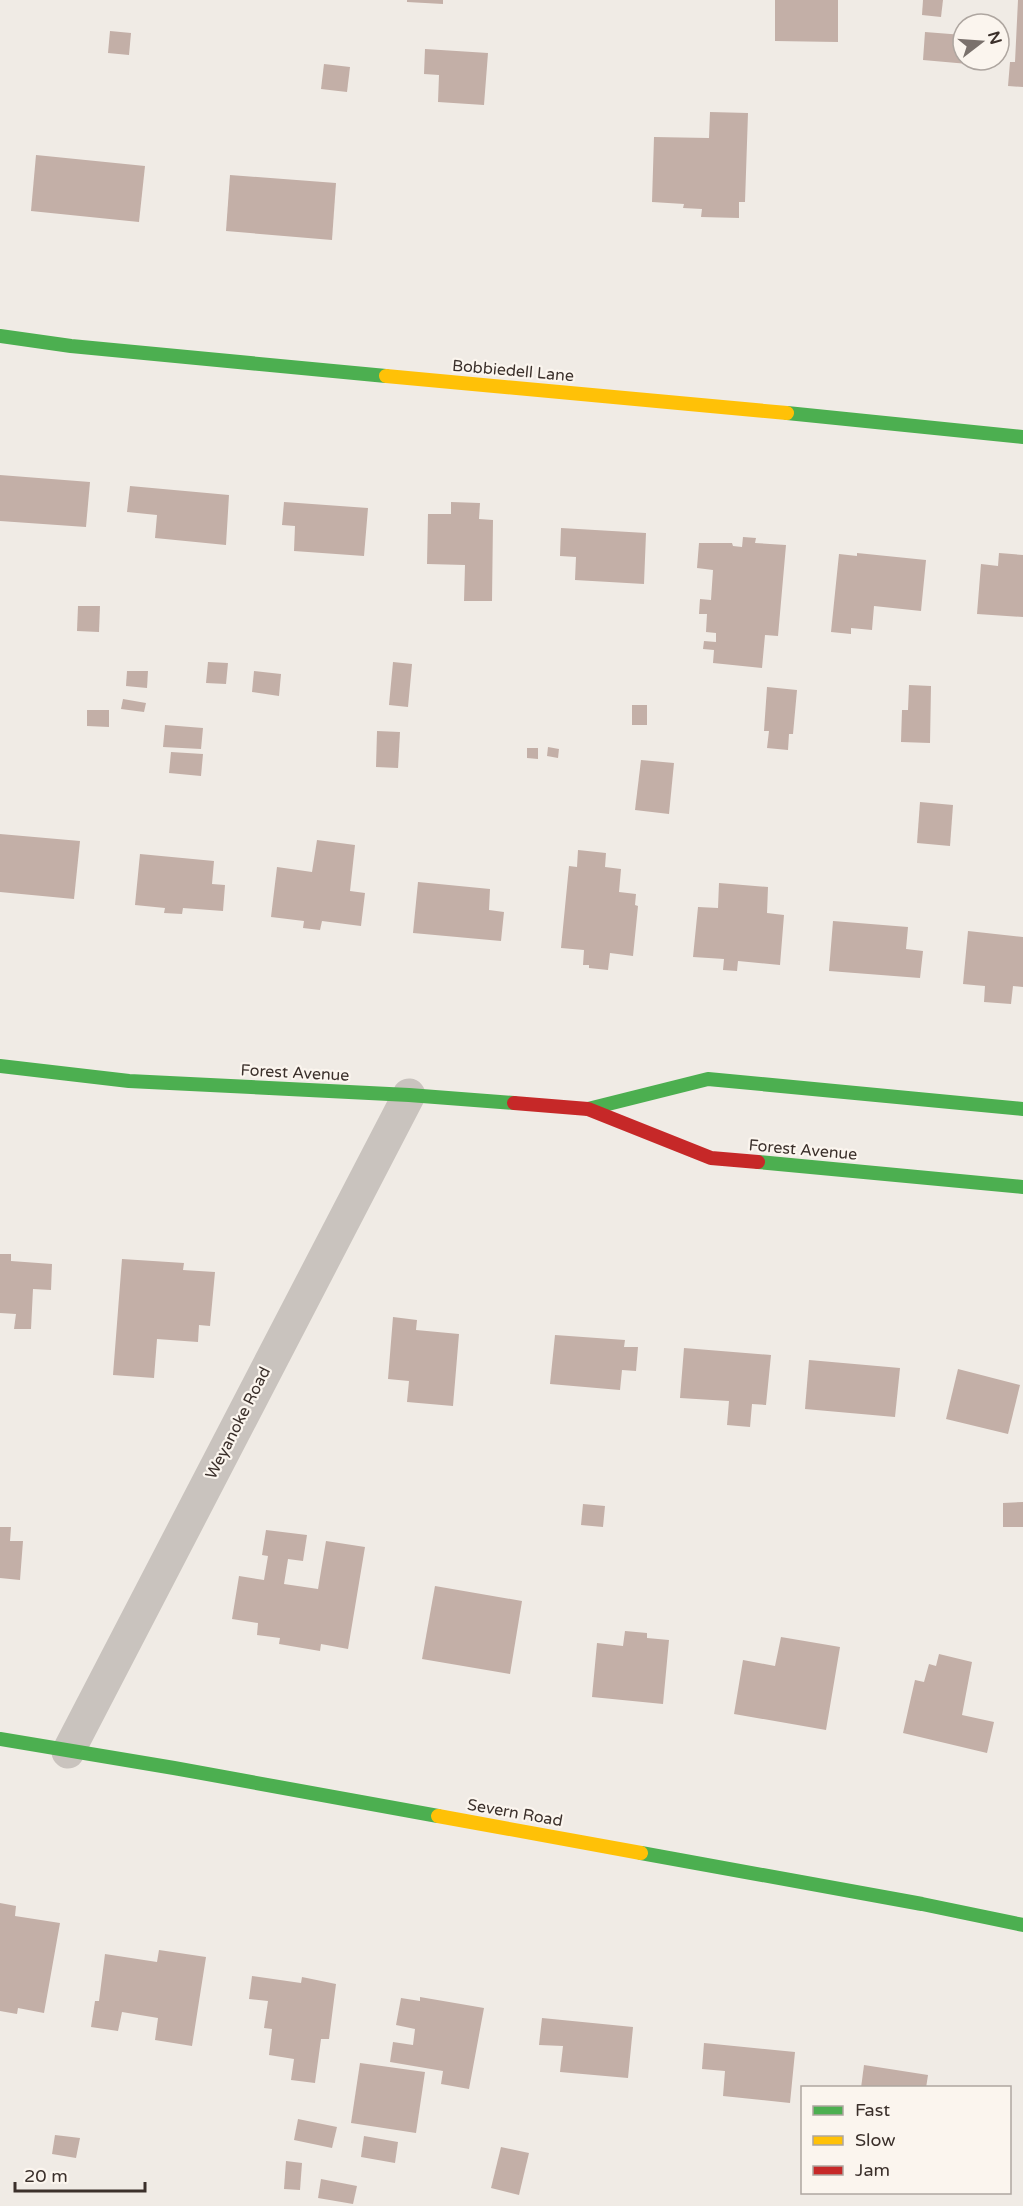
<svg xmlns="http://www.w3.org/2000/svg" width="1023" height="2206" font-family="'Varela Round',sans-serif">
<style>
.building{fill:#c3afa7}
.lines{fill:none;stroke-linecap:round;stroke-linejoin:round}
.street{stroke:#c9c3be;stroke-width:33}
.fast{stroke:#4caf50;stroke-width:14}
.slow{stroke:#ffc107;stroke-width:14}
.jam{stroke:#c62828;stroke-width:14}
.labels{text-anchor:middle;dominant-baseline:central;stroke-width:4.5;stroke-linejoin:round;paint-order:stroke}
.street-label{font-size:16px;fill:#3b302b;stroke:#fbf5ee}
</style>
<rect width="100%" height="100%" fill="#f0ebe5"/>
<!-- building -->
<g class="building">
<path d="M 407,0 L 443,0 L 443,4 L 407,2 Z"/>
<path d="M 775,0 L 838,0 L 838,42 L 775,41 Z"/>
<path d="M 923,0 L 943,0 L 941,17 L 922,15 Z"/>
<path d="M 1018,0 L 1023,0 L 1023,87 L 1008,86 L 1010,62 L 1015,62 Z"/>
<path d="M 110,31 L 131,33 L 129,55 L 108,53 Z"/>
<path d="M 925,32 L 963,35 L 963,60 L 968,60 L 968,64 L 923,60 Z"/>
<path d="M 425,49 L 488,53 L 484,105 L 438,102 L 439,75 L 424,74 Z"/>
<path d="M 324,64 L 350,67 L 347,92 L 321,89 Z"/>
<path d="M 710,112 L 748,113 L 745,202 L 739,202 L 739,218 L 701,217 L 702,209 L 683,208 L 684,204 L 652,202 L 654,137 L 709,138 Z"/>
<path d="M 36,155 L 145,166 L 139,222 L 31,211 Z"/>
<path d="M 230,175 L 336,183 L 332,240 L 226,231 Z"/>
<path d="M 0,475 L 90,482 L 86,527 L 0,521 Z"/>
<path d="M 130,486 L 229,495 L 226,545 L 155,538 L 157,515 L 127,512 Z"/>
<path d="M 284,502 L 368,508 L 364,556 L 294,551 L 295,526 L 282,525 Z"/>
<path d="M 451,502 L 480,503 L 479,519 L 493,520 L 492,601 L 464,601 L 465,565 L 427,564 L 428,514 L 451,514 Z"/>
<path d="M 561,528 L 646,533 L 644,584 L 575,580 L 576,557 L 560,556 Z"/>
<path d="M 743,537 L 756,538 L 755,543 L 786,545 L 778,636 L 765,635 L 762,668 L 713,663 L 714,650 L 703,649 L 704,641 L 716,642 L 716,633 L 706,632 L 707,614 L 699,614 L 700,599 L 711,600 L 713,570 L 697,568 L 699,543 L 732,543 L 733,546 L 742,547 Z"/>
<path d="M 857,553 L 926,560 L 921,611 L 874,606 L 872,630 L 851,628 L 851,634 L 831,632 L 839,554 L 857,556 Z"/>
<path d="M 999,553 L 1023,555 L 1023,617 L 977,614 L 981,564 L 998,566 Z"/>
<path d="M 78,606 L 100,606 L 99,632 L 77,631 Z"/>
<path d="M 208,662 L 228,663 L 226,684 L 206,683 Z"/>
<path d="M 393,662 L 412,664 L 408,707 L 389,705 Z"/>
<path d="M 127,671 L 148,671 L 147,688 L 126,686 Z"/>
<path d="M 254,671 L 281,674 L 279,696 L 252,692 Z"/>
<path d="M 909,685 L 931,686 L 930,743 L 901,742 L 902,710 L 908,710 Z"/>
<path d="M 767,687 L 797,690 L 793,734 L 789,734 L 788,750 L 767,748 L 769,731 L 764,731 Z"/>
<path d="M 123,699 L 146,703 L 144,712 L 121,709 Z"/>
<rect x="632" y="705" width="15" height="20"/>
<path d="M 87,710 L 109,710 L 109,727 L 87,726 Z"/>
<path d="M 165,725 L 203,728 L 201,749 L 163,747 Z"/>
<path d="M 377,731 L 400,732 L 398,768 L 376,767 Z"/>
<path d="M 548,747 L 559,749 L 558,758 L 547,756 Z"/>
<path d="M 527,748 L 538,748 L 538,759 L 527,758 Z"/>
<path d="M 171,752 L 203,754 L 201,776 L 169,773 Z"/>
<path d="M 641,760 L 674,763 L 669,814 L 635,810 Z"/>
<path d="M 920,802 L 953,805 L 950,846 L 917,843 Z"/>
<path d="M 0,834 L 80,841 L 74,899 L 0,892 Z"/>
<path d="M 317,840 L 355,845 L 350,891 L 365,893 L 361,926 L 322,921 L 320,930 L 303,928 L 304,921 L 271,917 L 277,867 L 312,872 Z"/>
<path d="M 578,850 L 606,853 L 605,867 L 621,869 L 619,892 L 636,894 L 635,905 L 638,906 L 633,956 L 610,953 L 608,970 L 589,968 L 589,965 L 583,965 L 584,950 L 561,948 L 569,866 L 577,867 Z"/>
<path d="M 140,854 L 214,861 L 212,884 L 225,885 L 223,911 L 183,908 L 182,914 L 164,913 L 165,908 L 135,905 Z"/>
<path d="M 418,882 L 490,889 L 489,910 L 504,912 L 501,941 L 413,933 Z"/>
<path d="M 719,883 L 768,887 L 767,913 L 784,915 L 780,965 L 738,961 L 737,971 L 723,970 L 724,959 L 693,957 L 698,907 L 718,908 Z"/>
<path d="M 833,921 L 908,927 L 906,949 L 923,951 L 920,978 L 829,971 Z"/>
<path d="M 968,931 L 1023,937 L 1023,987 L 1013,986 L 1011,1004 L 984,1002 L 985,986 L 963,984 Z"/>
<path d="M 0,1254 L 11,1254 L 11,1261 L 52,1264 L 51,1290 L 33,1289 L 31,1329 L 14,1329 L 16,1314 L 0,1313 Z"/>
<path d="M 122,1259 L 184,1263 L 183,1270 L 215,1272 L 210,1326 L 199,1325 L 198,1342 L 157,1339 L 154,1378 L 113,1375 Z"/>
<path d="M 393,1317 L 417,1320 L 416,1330 L 459,1334 L 453,1406 L 407,1402 L 409,1381 L 388,1379 Z"/>
<path d="M 555,1335 L 625,1340 L 624,1347 L 638,1347 L 636,1371 L 622,1370 L 620,1390 L 550,1384 Z"/>
<path d="M 684,1348 L 771,1355 L 766,1405 L 752,1404 L 750,1427 L 727,1425 L 729,1401 L 680,1398 Z"/>
<path d="M 809,1360 L 900,1368 L 895,1417 L 805,1409 Z"/>
<path d="M 958,1369 L 1020,1385 L 1008,1434 L 946,1419 Z"/>
<path d="M 1023,1502 L 1023,1527 L 1003,1527 L 1003,1503 Z"/>
<path d="M 583,1504 L 605,1506 L 603,1527 L 581,1525 Z"/>
<path d="M 0,1527 L 11,1527 L 10,1541 L 23,1541 L 20,1580 L 0,1578 Z"/>
<path d="M 266,1530 L 307,1535 L 303,1561 L 288,1559 L 284,1584 L 318,1589 L 326,1541 L 365,1547 L 348,1649 L 321,1644 L 320,1651 L 279,1644 L 280,1638 L 257,1635 L 258,1623 L 232,1619 L 239,1576 L 264,1580 L 268,1556 L 262,1555 Z"/>
<path d="M 435,1586 L 522,1601 L 510,1674 L 422,1659 Z"/>
<path d="M 625,1631 L 647,1633 L 647,1638 L 669,1640 L 663,1704 L 592,1697 L 597,1643 L 623,1646 Z"/>
<path d="M 781,1637 L 840,1647 L 826,1730 L 734,1714 L 743,1660 L 775,1666 Z"/>
<path d="M 939,1654 L 972,1662 L 962,1715 L 994,1722 L 987,1753 L 903,1733 L 915,1680 L 924,1682 L 929,1664 L 936,1666 Z"/>
<path d="M 0,1903 L 16,1906 L 15,1916 L 60,1923 L 44,2013 L 18,2008 L 17,2014 L 0,2011 Z"/>
<path d="M 159,1950 L 206,1957 L 192,2046 L 155,2040 L 158,2018 L 122,2012 L 118,2031 L 91,2027 L 95,2001 L 99,2001 L 105,1954 L 157,1962 Z"/>
<path d="M 252,1976 L 301,1983 L 302,1977 L 336,1984 L 329,2039 L 321,2039 L 315,2083 L 291,2080 L 294,2059 L 269,2055 L 272,2029 L 264,2028 L 268,2001 L 249,1999 Z"/>
<path d="M 420,1997 L 484,2008 L 469,2089 L 441,2084 L 443,2071 L 390,2062 L 393,2042 L 413,2045 L 415,2029 L 396,2025 L 401,1998 L 420,2001 Z"/>
<path d="M 542,2018 L 633,2027 L 628,2078 L 560,2072 L 563,2046 L 539,2045 Z"/>
<path d="M 704,2043 L 795,2052 L 790,2103 L 723,2096 L 725,2071 L 702,2069 Z"/>
<path d="M 360,2063 L 425,2072 L 416,2133 L 351,2123 Z"/>
<path d="M 864,2065 L 928,2075 L 926,2088 L 861,2088 Z"/>
<path d="M 298,2119 L 337,2127 L 332,2148 L 294,2140 Z"/>
<path d="M 55,2135 L 80,2138 L 76,2158 L 52,2154 Z"/>
<path d="M 364,2136 L 398,2142 L 395,2163 L 361,2157 Z"/>
<path d="M 501,2147 L 529,2153 L 519,2195 L 491,2188 Z"/>
<path d="M 286,2161 L 302,2163 L 300,2190 L 284,2189 Z"/>
<path d="M 321,2179 L 357,2186 L 353,2204 L 318,2198 Z"/>
</g>
<g class="lines">
<!-- street -->
<path class="street" d="M 68,1752 L 409,1095"/>
<!-- fast -->
<g class="fast">
<path d="M 0,336 L 71,346 L 386,376"/>
<path d="M 787,413 L 1023,437"/>
<path d="M 0,1066 L 129,1081 L 409,1095 L 514,1103"/>
<path d="M 588,1109 L 708,1079 L 1023,1109"/>
<path d="M 758,1162 L 1023,1187"/>
<path d="M 0,1739 L 174,1768 L 438,1816"/>
<path d="M 641,1853 L 922,1904 L 1023,1925"/>
</g>
<!-- slow -->
<g class="slow">
<path d="M 386,376 L 787,413"/>
<path d="M 438,1816 L 641,1853"/>
</g>
<!-- jam -->
<path class="jam" d="M 514,1103 L 588,1109 L 711,1158 L 758,1162"/>
</g>
<g class="labels">
<!-- street labels -->
<g class="street-label">
<text transform="translate(513 371) rotate(5)">Bobbiedell Lane</text>
<text transform="translate(295 1073) rotate(3)">Forest Avenue</text>
<text transform="translate(803 1150) rotate(5)">Forest Avenue</text>
<text transform="translate(238 1423) rotate(-63)">Weyanoke Road</text>
<text transform="translate(515 1813) rotate(10)">Severn Road</text>
</g>
</g>
<!-- legend -->
<rect x="801" y="2086" width="210" height="108" fill="#fbf5ee" stroke="#aea6a0" stroke-width="1.5"/>
<rect x="813" y="2106" width="30" height="9" fill="#4caf50" stroke="#aea6a0" stroke-width="1.5"/>
<text x="855" y="2116" font-size="18" fill="#3b302b">Fast</text>
<rect x="813" y="2136" width="30" height="9" fill="#ffc107" stroke="#aea6a0" stroke-width="1.5"/>
<text x="855" y="2146" font-size="18" fill="#3b302b">Slow</text>
<rect x="813" y="2166" width="30" height="9" fill="#c62828" stroke="#aea6a0" stroke-width="1.5"/>
<text x="855" y="2176" font-size="18" fill="#3b302b">Jam</text>
<!-- north arrow -->
<g transform="translate(981 42) rotate(73)"><circle r="28" fill="#fbf5ee" stroke="#aea6a0" stroke-width="1.5"/>
<path d="M0-4.5L10 22L0 15L-10 22Z" fill="#7a716c"/>
<text y="-9" font-size="16" font-weight="bold" text-anchor="middle" fill="#3b302b">N</text>
</g>
<!-- scale -->
<path d="M15 2182v9h130v-9" fill="none" stroke="#3b302b" stroke-width="3"/>
<text x="24" y="2182" font-size="18" fill="#3b302b" stroke="#fbf5ee" stroke-width="4.5" paint-order="stroke">20 m</text>
</svg>
